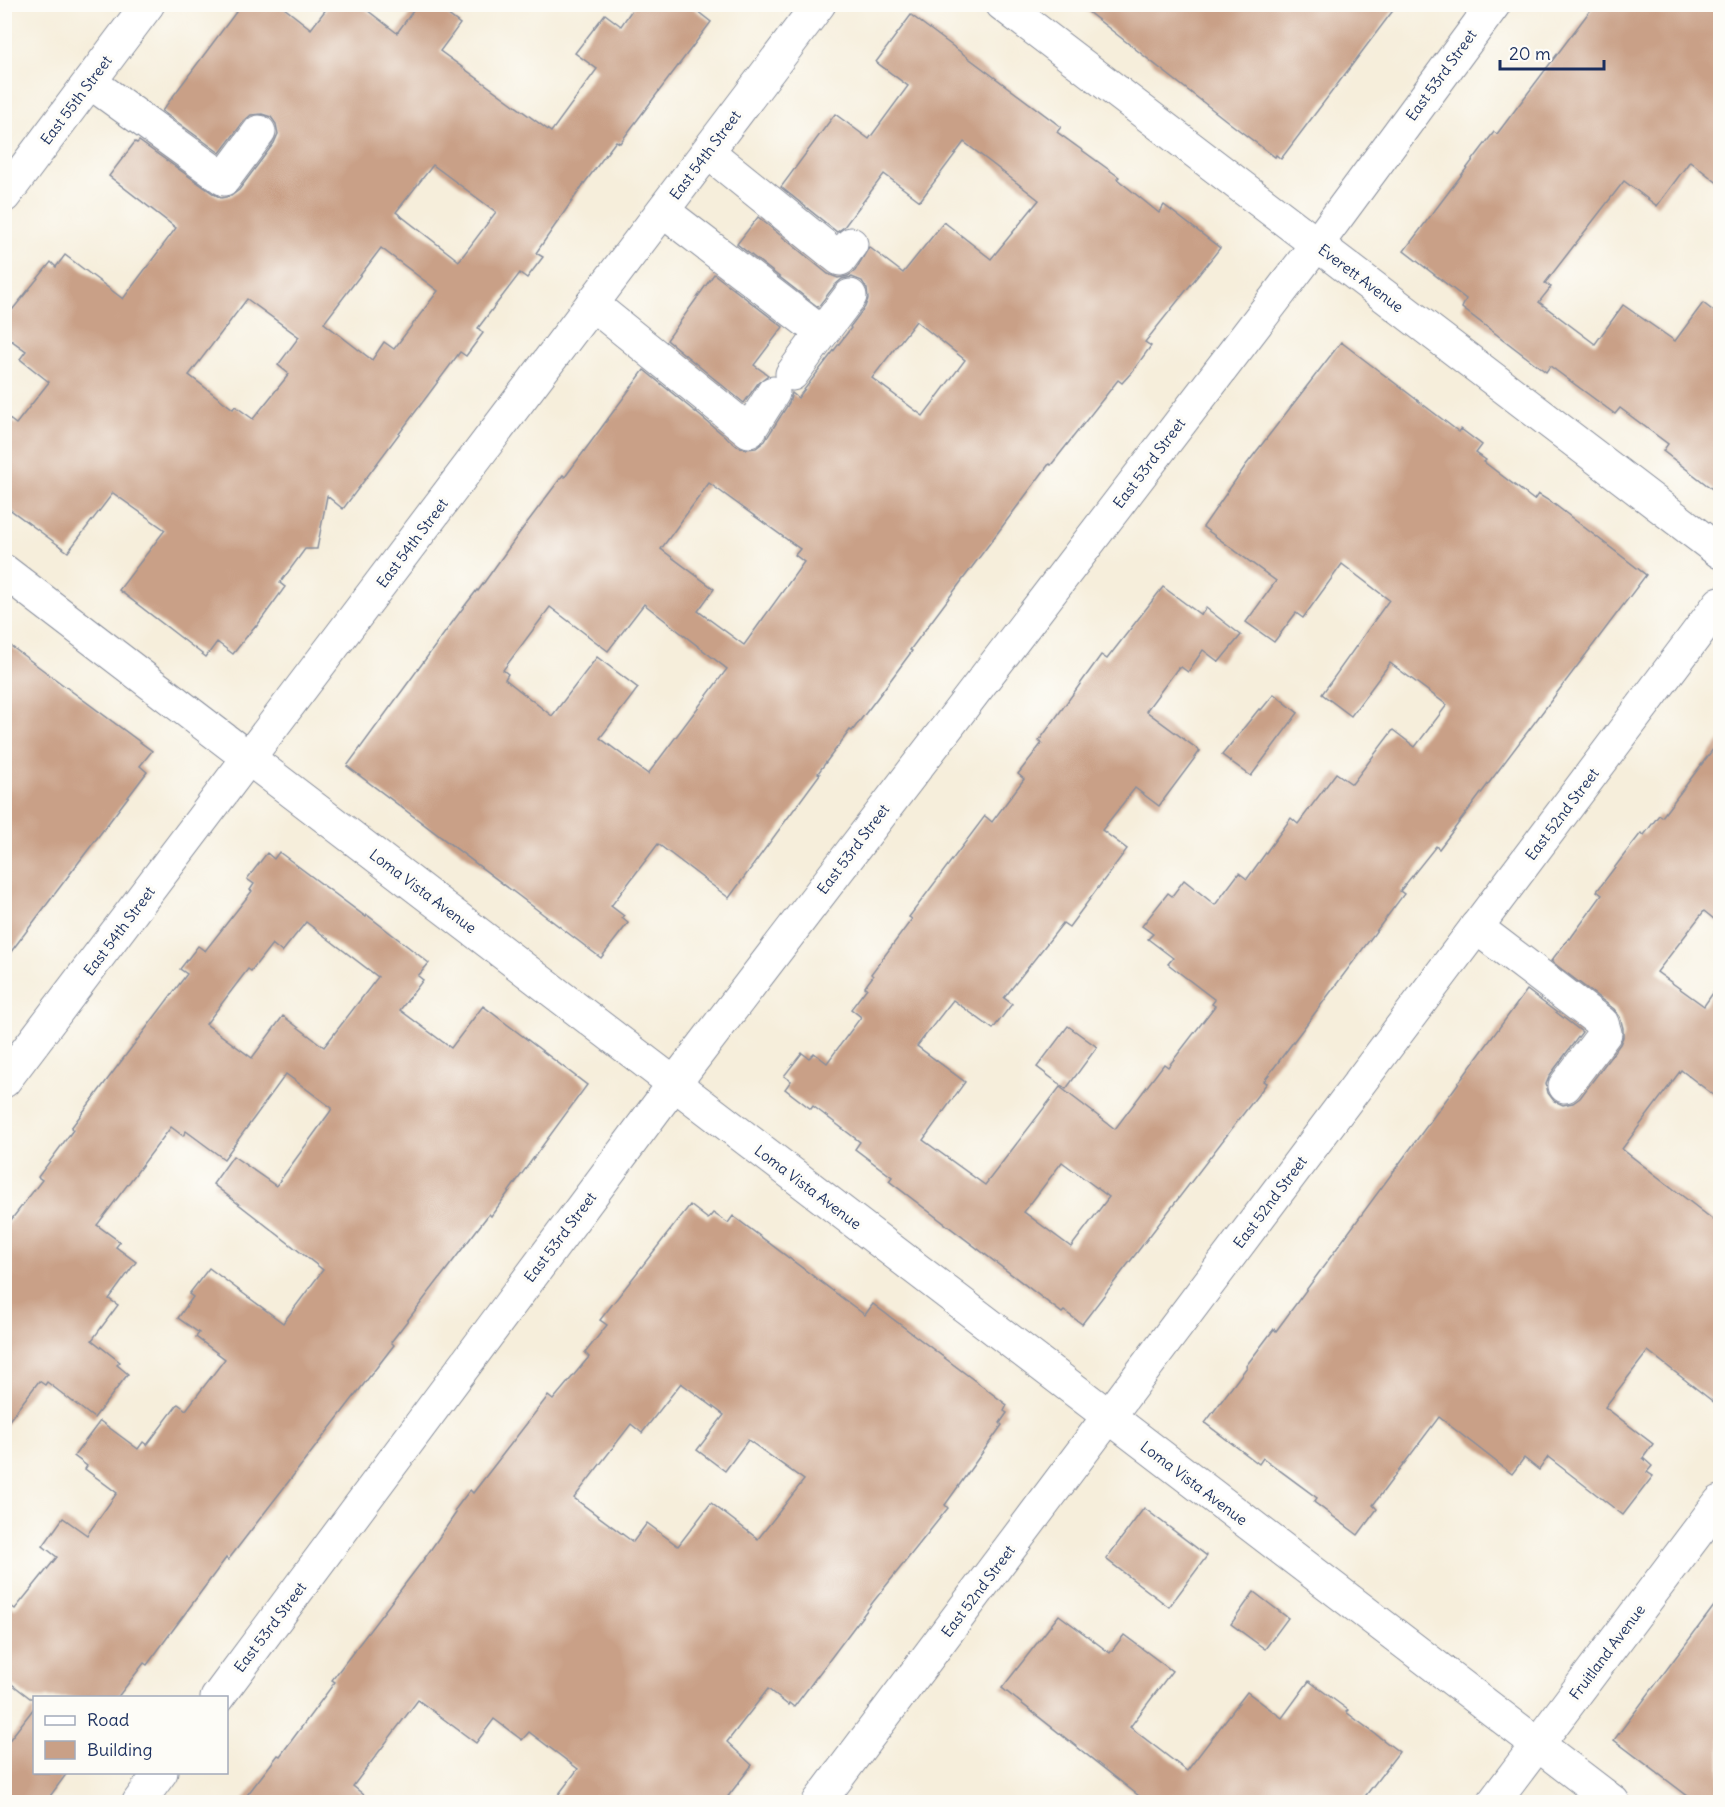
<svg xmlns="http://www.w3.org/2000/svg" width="1725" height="1807" font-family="Delius,sans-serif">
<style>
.building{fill:#c9a087;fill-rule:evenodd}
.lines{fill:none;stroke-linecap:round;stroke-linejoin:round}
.minor-casing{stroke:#888e9c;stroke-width:35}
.minor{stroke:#fff;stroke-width:33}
.labels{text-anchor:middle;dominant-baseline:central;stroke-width:6;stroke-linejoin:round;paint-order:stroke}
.street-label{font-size:15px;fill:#1b2f5e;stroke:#fdfcf7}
</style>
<rect width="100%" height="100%" fill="#fdfcf7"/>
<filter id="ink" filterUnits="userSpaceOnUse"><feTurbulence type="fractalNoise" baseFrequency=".0167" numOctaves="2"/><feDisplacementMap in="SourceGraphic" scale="12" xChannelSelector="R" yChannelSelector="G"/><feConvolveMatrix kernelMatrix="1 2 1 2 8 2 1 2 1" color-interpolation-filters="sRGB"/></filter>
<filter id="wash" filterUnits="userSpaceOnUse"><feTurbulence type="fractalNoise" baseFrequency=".008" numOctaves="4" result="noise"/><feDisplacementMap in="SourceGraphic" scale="24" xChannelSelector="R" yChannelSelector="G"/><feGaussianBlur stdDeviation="1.35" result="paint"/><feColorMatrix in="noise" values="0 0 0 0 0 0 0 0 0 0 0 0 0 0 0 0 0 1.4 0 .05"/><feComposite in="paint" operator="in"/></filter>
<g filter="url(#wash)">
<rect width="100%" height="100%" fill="#f6eedb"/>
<g id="blocks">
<!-- building -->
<g class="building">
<path d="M 242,4 L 279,4 L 311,29 L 330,4 L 359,4 L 397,33 L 418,4 L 434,4 L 460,24 L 440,51 L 551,132 L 597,69 L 575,53 L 605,14 L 621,26 L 636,4 L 688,4 L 711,22 L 620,143 L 616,141 L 583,185 L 536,253 L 543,257 L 527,278 L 520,273 L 478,328 L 483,333 L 466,356 L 460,352 L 343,509 L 327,496 L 317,549 L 305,549 L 280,583 L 285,587 L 256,627 L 255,626 L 233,654 L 217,642 L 206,657 L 119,590 L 165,530 L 113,493 L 68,552 L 4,505 L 4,415 L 16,424 L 49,382 L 20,359 L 26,351 L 4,335 L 4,320 L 51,262 L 56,267 L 65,255 L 123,299 L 176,228 L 109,176 L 135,142 L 137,143 L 139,141 L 214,194 L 221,198 L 231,196 L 239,190 L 274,143 L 278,134 L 276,124 L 271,117 L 262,114 L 251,115 L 244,121 L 220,153 L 162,111 ZM 433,165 L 496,212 L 459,261 L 396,212 ZM 381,248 L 438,291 L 394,349 L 384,342 L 372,360 L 324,323 ZM 247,299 L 299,337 L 278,365 L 289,374 L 253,419 L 235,406 L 233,409 L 189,375 Z"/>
<path d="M 1078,4 L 1398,4 L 1281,159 L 1276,155 L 1275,157 L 1231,124 Z"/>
<path d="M 1595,4 L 1720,4 L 1720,185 L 1690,161 L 1657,206 L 1624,181 L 1545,283 L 1551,287 L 1539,302 L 1595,344 L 1623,305 L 1675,341 L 1703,303 L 1720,316 L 1720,495 L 1663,451 L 1668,444 L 1620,408 L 1615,414 L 1550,366 L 1546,372 L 1462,308 L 1466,299 L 1404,251 L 1494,132 L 1497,134 Z"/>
<path d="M 911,15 L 1061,127 L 1057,132 L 1119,177 L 1117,179 L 1159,213 L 1164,205 L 1220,248 L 1145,342 L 1151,346 L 1132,372 L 1122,383 L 1118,380 L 1051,465 L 1049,464 L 910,650 L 912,651 L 878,697 L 852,731 L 850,730 L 818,773 L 820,774 L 729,898 L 658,844 L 611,906 L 624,916 L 622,918 L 628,923 L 601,958 L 347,766 L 460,612 L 477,590 L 478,591 L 523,528 L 563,475 L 565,477 L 644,370 L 737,446 L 746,449 L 756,448 L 765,441 L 789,403 L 792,393 L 798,398 L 851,328 L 850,327 L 865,307 L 868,299 L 867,289 L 862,281 L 852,277 L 842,279 L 835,285 L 818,307 L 737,244 L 758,217 L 828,274 L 838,278 L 848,276 L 855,271 L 869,247 L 903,273 L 944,222 L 991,259 L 1039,200 L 964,142 L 920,201 L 884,174 L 844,227 L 837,232 L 781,187 L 835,114 L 869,139 L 908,86 L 876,62 ZM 916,321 L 965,360 L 923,416 L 872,378 ZM 709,483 L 800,549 L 795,555 L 804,562 L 744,645 L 698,611 L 714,589 L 661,549 ZM 644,604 L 727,669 L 648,774 L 600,738 L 638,688 L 597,657 L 552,716 L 505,679 L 508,674 L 503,670 L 550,607 L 608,651 Z"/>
<path d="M 714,274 L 783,327 L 754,365 L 768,375 L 758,383 L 744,403 L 667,340 Z"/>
<path d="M 1341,342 L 1459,432 L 1461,429 L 1482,445 L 1476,453 L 1486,460 L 1484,462 L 1534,500 L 1538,494 L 1554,504 L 1646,575 L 1439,849 L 1436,846 L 1400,891 L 1404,894 L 1264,1081 L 1267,1083 L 1082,1324 L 1064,1311 L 1062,1313 L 889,1181 L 892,1177 L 855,1149 L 860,1142 L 813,1106 L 811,1109 L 785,1089 L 791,1081 L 784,1076 L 802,1053 L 809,1058 L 814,1053 L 827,1063 L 861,1017 L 851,1009 L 867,988 L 865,987 L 873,976 L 871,974 L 912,919 L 909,917 L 985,816 L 992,822 L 1024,779 L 1018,774 L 1042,743 L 1039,741 L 1101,655 L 1107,659 L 1163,587 L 1201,615 L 1206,608 L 1241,635 L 1219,662 L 1203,650 L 1188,672 L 1181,667 L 1179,669 L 1178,668 L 1146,711 L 1200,751 L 1159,806 L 1135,788 L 1102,830 L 1127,849 L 1069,927 L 1063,923 L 1004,998 L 1012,1004 L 993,1029 L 953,1000 L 917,1046 L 965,1082 L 923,1140 L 985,1185 L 1060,1087 L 1115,1129 L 1164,1064 L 1168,1067 L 1215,1006 L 1212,1004 L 1215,1000 L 1168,964 L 1173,958 L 1148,939 L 1153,934 L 1142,926 L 1168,893 L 1172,896 L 1184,880 L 1215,905 L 1239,873 L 1247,879 L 1291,818 L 1298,824 L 1336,773 L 1352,784 L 1393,730 L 1415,747 L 1447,705 L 1390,663 L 1351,716 L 1322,694 L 1389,600 L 1342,564 L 1303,618 L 1296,613 L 1274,642 L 1246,622 L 1276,581 L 1203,527 L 1246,465 ZM 1062,1162 L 1109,1197 L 1071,1247 L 1024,1212 Z"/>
<path d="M 4,641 L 152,751 L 140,766 L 147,772 L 4,961 Z"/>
<path d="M 1274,694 L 1298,713 L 1251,776 L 1222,755 L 1259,709 L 1261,710 Z"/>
<path d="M 1720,740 L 1720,924 L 1704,911 L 1657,972 L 1704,1006 L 1720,983 L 1720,1100 L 1681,1070 L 1622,1149 L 1720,1225 L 1720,1407 L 1648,1351 L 1605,1407 L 1653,1444 L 1643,1458 L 1652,1466 L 1647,1472 L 1653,1476 L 1623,1515 L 1548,1457 L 1539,1470 L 1524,1458 L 1512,1474 L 1439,1417 L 1373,1505 L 1377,1509 L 1358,1535 L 1314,1502 L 1317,1498 L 1263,1458 L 1259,1464 L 1205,1423 L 1247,1367 L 1246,1366 L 1274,1329 L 1276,1331 L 1527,990 L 1582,1032 L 1550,1075 L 1546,1084 L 1548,1093 L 1554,1101 L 1563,1105 L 1573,1103 L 1580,1098 L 1620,1044 L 1623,1037 L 1623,1028 L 1620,1017 L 1614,1009 L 1551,961 L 1569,938 L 1570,939 L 1602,895 L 1597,891 L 1624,855 L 1641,833 L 1644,835 L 1659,815 L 1662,817 Z"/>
<path d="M 279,852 L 366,917 L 367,915 L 429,963 L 418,976 L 423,980 L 400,1010 L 451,1048 L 483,1006 L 587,1085 L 491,1216 L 489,1214 L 391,1342 L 394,1345 L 228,1560 L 226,1558 L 147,1665 L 144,1663 L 117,1698 L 30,1698 L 4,1678 L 4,1601 L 15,1609 L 57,1557 L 43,1546 L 63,1518 L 87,1535 L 117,1493 L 85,1469 L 87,1466 L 74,1456 L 100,1421 L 138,1449 L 143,1442 L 147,1445 L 178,1404 L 186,1410 L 225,1359 L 196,1337 L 199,1333 L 178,1318 L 193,1297 L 189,1294 L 209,1268 L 283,1323 L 323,1270 L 213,1184 L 233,1156 L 276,1186 L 330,1112 L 332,1108 L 286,1074 L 224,1159 L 186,1131 L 183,1136 L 171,1127 L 97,1225 L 120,1242 L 116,1247 L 136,1262 L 109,1299 L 118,1305 L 92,1340 L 120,1362 L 117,1365 L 128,1374 L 94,1418 L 47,1382 L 45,1385 L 39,1381 L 4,1427 L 4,1229 L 42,1180 L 38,1177 L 73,1130 L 71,1128 L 187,974 L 180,969 L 198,946 L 205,951 L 252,891 L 250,890 L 254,884 L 247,879 L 267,853 L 274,859 ZM 306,922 L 378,977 L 324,1047 L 283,1016 L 252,1058 L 206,1024 L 248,969 L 251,971 L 272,944 L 282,952 Z"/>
<path d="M 1068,1026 L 1097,1047 L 1066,1089 L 1037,1067 Z"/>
<path d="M 690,1205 L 708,1219 L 713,1213 L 728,1223 L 733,1216 L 865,1315 L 873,1304 L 1007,1405 L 1004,1411 L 1007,1413 L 1000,1423 L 1002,1425 L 945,1505 L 948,1508 L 873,1602 L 794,1707 L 789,1703 L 788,1705 L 768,1689 L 727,1742 L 752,1765 L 723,1803 L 552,1803 L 578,1769 L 529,1732 L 522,1740 L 494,1719 L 476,1743 L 418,1700 L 353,1786 L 374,1803 L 241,1803 L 278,1755 L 280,1756 L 335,1682 L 332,1680 L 427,1555 L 456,1513 L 454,1511 L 470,1490 L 473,1493 L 548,1396 L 553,1400 L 589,1357 L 585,1353 L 607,1325 L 600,1320 ZM 681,1383 L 724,1415 L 697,1450 L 725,1471 L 748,1440 L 804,1480 L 758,1539 L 711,1503 L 678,1546 L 647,1523 L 633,1542 L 574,1498 L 631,1424 L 642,1433 Z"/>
<path d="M 1144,1508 L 1207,1556 L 1169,1607 L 1106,1559 Z"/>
<path d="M 1254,1592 L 1288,1618 L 1265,1649 L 1231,1624 Z"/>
<path d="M 1720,1598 L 1720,1803 L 1697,1803 L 1614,1740 Z"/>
<path d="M 1059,1615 L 1110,1653 L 1124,1635 L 1172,1671 L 1130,1727 L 1187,1771 L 1247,1692 L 1282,1718 L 1309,1681 L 1348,1710 L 1346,1712 L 1399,1752 L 1360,1803 L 1148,1803 L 1002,1688 Z"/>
<path d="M 34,1708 L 34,1773 L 67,1773 L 45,1803 L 4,1803 L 4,1747 Z"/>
</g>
</g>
</g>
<g filter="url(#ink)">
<use href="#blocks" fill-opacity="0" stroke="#888e9c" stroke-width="1.5"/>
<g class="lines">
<defs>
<g id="minor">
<path d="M 1002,4 L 1720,552"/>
<path d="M 90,82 L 224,179 L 259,132"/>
<path d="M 708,152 L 840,259 L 851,244"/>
<path d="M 4,196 L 148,4"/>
<path d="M 663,211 L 822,333 L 792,374"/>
<path d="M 592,304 L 749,431 L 773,393"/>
<path d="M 822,333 L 850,296"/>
<path d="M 4,571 L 1613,1802"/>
<path d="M 1476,927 L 1602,1023 L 1605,1033 L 1565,1086"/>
<path d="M 4,1081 L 819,4"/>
<path d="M 217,1698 L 674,1084 L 1317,244 L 1494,4"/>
<path d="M 139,1802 L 161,1772"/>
<path d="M 819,1802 L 1720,603"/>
<path d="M 1494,1802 L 1720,1502"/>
</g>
</defs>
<!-- minor casing -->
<use href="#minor" class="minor-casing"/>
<!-- minor -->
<use href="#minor" class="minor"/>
</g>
</g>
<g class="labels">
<!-- street labels -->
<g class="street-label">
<text transform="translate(1441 75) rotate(-54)">East 53rd Street</text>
<text transform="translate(76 100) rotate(-53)">East 55th Street</text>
<text transform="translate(705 155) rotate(-53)">East 54th Street</text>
<text transform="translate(1361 278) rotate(37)">Everett Avenue</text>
<text transform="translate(1149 463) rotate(-53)">East 53rd Street</text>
<text transform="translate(412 543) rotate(-53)">East 54th Street</text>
<text transform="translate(1562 814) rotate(-53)">East 52nd Street</text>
<text transform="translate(853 849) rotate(-53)">East 53rd Street</text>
<text transform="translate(423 891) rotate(37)">Loma Vista Avenue</text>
<text transform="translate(119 931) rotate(-53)">East 54th Street</text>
<text transform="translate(808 1187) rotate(37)">Loma Vista Avenue</text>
<text transform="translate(1270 1202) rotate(-53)">East 52nd Street</text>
<text transform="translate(560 1237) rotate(-53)">East 53rd Street</text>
<text transform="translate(1194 1483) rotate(37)">Loma Vista Avenue</text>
<text transform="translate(978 1591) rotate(-53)">East 52nd Street</text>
<text transform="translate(270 1627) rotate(-53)">East 53rd Street</text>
<text transform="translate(1607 1652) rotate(-53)">Fruitland Avenue</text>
</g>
</g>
<!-- margin -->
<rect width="1725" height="1807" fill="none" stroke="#fdfcf7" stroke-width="24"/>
<!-- legend -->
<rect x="33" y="1696" width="195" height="78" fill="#fdfcf7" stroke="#a3aaba" stroke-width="1.5"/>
<rect x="45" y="1716" width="30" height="9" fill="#ffffff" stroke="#a3aaba" stroke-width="1.5"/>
<text x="87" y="1726" font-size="18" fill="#1b2f5e">Road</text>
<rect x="45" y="1741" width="30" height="18" fill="#c9a087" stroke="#a3aaba" stroke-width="1.5"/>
<text x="87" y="1756" font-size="18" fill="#1b2f5e">Building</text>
<!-- scale -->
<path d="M1500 60v9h104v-9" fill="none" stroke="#1b2f5e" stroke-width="3"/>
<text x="1509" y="60" font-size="18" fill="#1b2f5e" stroke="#fdfcf7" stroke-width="4.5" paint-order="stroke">20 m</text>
</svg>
